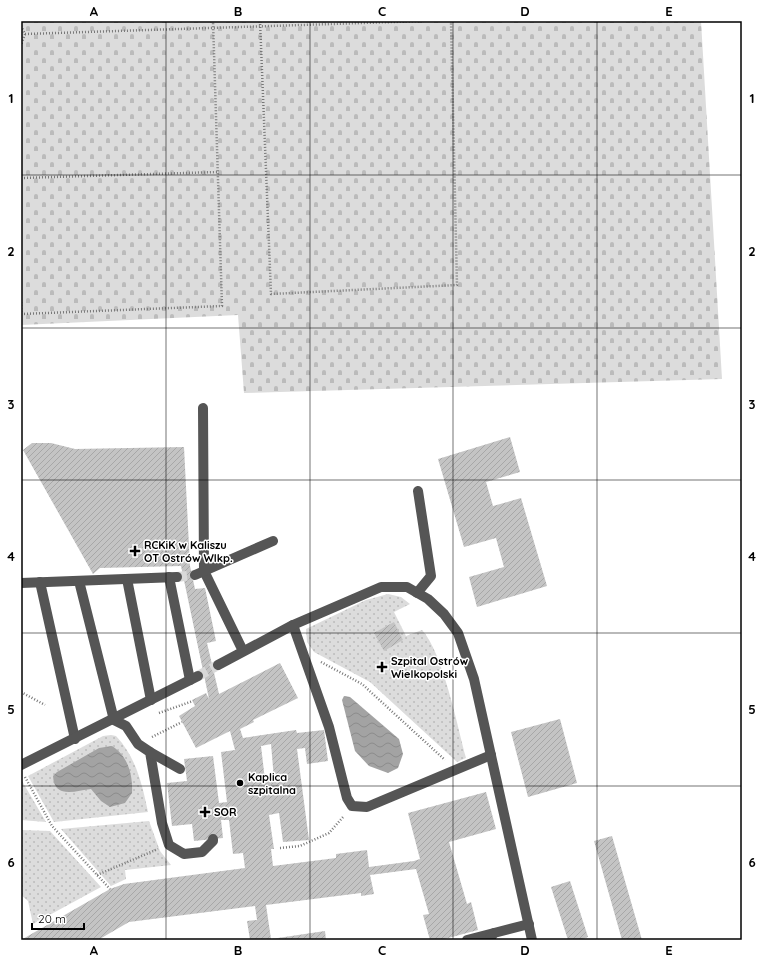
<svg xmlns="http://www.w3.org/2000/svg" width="763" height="961" font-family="Quicksand,sans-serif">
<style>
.grass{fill:url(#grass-dots)}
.cemetery{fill:url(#cemetery-stones)}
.water{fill:url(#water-waves)}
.building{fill:url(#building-hatch);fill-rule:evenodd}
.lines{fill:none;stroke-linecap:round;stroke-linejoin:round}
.minor-tunnel{stroke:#d9d9d9;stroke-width:10;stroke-dasharray:10 5;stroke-linecap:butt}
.path{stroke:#777;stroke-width:2.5;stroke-dasharray:1 2;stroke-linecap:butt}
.minor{stroke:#555;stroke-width:10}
.grid{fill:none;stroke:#000;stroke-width:1;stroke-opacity:0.55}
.poi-dot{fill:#000;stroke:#fff;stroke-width:1.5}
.labels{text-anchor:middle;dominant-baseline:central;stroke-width:3;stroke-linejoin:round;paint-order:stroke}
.poi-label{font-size:11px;font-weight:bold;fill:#000;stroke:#fff;text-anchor:start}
.neatline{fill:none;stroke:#000;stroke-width:1.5}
.grid-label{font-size:13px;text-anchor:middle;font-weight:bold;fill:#000}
</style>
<defs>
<pattern id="grass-dots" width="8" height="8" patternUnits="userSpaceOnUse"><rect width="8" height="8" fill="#dcdcdc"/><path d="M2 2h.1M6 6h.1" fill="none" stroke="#bbb" stroke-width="1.8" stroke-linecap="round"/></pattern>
<pattern id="cemetery-stones" width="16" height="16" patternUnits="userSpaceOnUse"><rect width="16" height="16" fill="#dcdcdc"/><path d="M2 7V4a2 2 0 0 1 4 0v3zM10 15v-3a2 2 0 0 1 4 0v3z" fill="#bbb"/></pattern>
<pattern id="water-waves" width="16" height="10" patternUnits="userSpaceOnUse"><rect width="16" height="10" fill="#a3a3a3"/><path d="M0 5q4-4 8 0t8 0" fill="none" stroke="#8b8b8b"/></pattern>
<pattern id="building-hatch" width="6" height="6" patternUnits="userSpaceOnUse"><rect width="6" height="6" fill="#c4c4c4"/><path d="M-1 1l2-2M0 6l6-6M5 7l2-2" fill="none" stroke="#a7a7a7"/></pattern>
</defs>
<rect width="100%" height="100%" fill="#fff"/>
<!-- grass -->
<g class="grass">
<path d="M 388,594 L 401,597 L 410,604 L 394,612 L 406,636 L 422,630 C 443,653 457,725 466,758 L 457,762 L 370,682 L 314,652 L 307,642 L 306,629 L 366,600 Z"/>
<path d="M 111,735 L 116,736 C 136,757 142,784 148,812 L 54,822 L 28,776 L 103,736 Z"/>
<path d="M 21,781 L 22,781 L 46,822 L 21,820 Z"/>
<path d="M 149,821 L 160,851 L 171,865 L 125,870 L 126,879 L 111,886 L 61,829 Z"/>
<path d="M 21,830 L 50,831 L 101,887 L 33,924 L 28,901 L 21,895 Z"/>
</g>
<!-- cemetery -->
<path class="cemetery" d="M 21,21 L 701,21 L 722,379 L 244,393 L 238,315 L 21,325 Z"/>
<!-- water -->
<g class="water">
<path d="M 344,696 L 350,697 L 399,739 L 403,754 L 398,768 L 388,773 L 369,766 L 355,751 L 342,700 Z"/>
<path d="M 112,746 C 128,756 133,775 132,793 L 125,803 L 110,807 L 101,801 L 91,789 C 75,791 54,799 53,776 L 57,772 L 99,748 Z"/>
</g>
<!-- building -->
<g class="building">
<path d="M 510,437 L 520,472 L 486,482 L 493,506 L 521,498 L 547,586 L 477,607 L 469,577 L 504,567 L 496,538 L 464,547 L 438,459 Z"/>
<path d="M 32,443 L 51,443 L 75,449 L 184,447 L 190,566 L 195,589 L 205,588 L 216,641 L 207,643 L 219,694 L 280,663 L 298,698 L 253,720 L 254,722 L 240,729 L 243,738 L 296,730 L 297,733 L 324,730 L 328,761 L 307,764 L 305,748 L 297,749 L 309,840 L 283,842 L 279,813 L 269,815 L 274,849 L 271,849 L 273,866 L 336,858 L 336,854 L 367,850 L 369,867 L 414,861 L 420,859 L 408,813 L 486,792 L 496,829 L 449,842 L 467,904 L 471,902 L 478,930 L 441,940 L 430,940 L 423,915 L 429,914 L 416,869 L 370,875 L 374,894 L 361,896 L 361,893 L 266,905 L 271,939 L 325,931 L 326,940 L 250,940 L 247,921 L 257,920 L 255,906 L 129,922 L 98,940 L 21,940 L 110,889 L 124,884 L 245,868 L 243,853 L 233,854 L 229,820 L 221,820 L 223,838 L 194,841 L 192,824 L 172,826 L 167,783 L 187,781 L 184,759 L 213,756 L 219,803 L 227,802 L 221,752 L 235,750 L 230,731 L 196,748 L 179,716 L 195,706 L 192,700 L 206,693 L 209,699 L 181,566 L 100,568 L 93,574 L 23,450 ZM 271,744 L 274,779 L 265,780 L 261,746 Z"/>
<path d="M 394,622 L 403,640 L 384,651 L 374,633 Z"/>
<path d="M 560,719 L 577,783 L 528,797 L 511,732 Z"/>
<path d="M 612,836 L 642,940 L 622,940 L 594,841 Z"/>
<path d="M 570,881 L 588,937 L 580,940 L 568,940 L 551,887 Z"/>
</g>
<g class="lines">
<!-- minor-tunnel -->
<g class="minor-tunnel">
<path d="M 177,577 L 195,575"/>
<path d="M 198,676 L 218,665"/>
</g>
<!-- path -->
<g class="path">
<path d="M 260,21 L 271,294 L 457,285 L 451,21"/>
<path d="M 21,26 L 25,34 L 21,45"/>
<path d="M 25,34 L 424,21"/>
<path d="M 21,178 L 218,172"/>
<path d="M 21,302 L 21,314"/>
<path d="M 21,314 L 222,306 L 213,21"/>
<path d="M 321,662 L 362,684 L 445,760"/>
<path d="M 21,692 L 45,705"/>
<path d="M 159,713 L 193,701"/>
<path d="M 152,737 L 182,722"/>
<path d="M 25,777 L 52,826 L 110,889"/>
<path d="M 280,848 L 300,846 L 329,833 L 344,816"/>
<path d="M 97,875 L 158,849"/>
</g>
<!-- minor -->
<g class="minor">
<path d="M 203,408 L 204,571 L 243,651"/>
<path d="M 195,575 L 273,541"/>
<path d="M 169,577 L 190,680"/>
<path d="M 127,579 L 151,700"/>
<path d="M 79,581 L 114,720 L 126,726 L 138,744 L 150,752 L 162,823 L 169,845 L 184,854 L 202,852 L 213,841 L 213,839"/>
<path d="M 40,582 L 75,739"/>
<path d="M 21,583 L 177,577"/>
<path d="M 417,593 L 431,576 L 418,491"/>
<path d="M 293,625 L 329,727 L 347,798 L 352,806 L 367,807 L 491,755"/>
<path d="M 218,665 L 293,625 L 381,587 L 407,587 L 428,599 L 444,614 L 458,633 L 474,679 L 532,940"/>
<path d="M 150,752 L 180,769"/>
<path d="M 21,765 L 198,676"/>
<path d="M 467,940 L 494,933"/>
<path d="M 489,940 L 494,933 L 529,924"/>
</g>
</g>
<!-- grid -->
<path class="grid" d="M 166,21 L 166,940M 310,21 L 310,940M 453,21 L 453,940M 597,21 L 597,940M 21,175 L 742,175M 21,328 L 742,328M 21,480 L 742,480M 21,633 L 742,633M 21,786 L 742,786"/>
<!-- markers -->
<g class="poi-dot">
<path d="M133 545h4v4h4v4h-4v4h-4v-4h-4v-4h4z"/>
<path d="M380 661h4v4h4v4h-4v4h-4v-4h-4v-4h4z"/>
<circle cx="240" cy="783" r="4"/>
<path d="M203 806h4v4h4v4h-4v4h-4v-4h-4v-4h4z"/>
</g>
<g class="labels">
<!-- poi labels -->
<g class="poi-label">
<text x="144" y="545">RCKiK w Kaliszu<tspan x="144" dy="13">OT Ostrów Wlkp.</tspan></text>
<text x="391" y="661">Szpital Ostrów<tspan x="391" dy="13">Wielkopolski</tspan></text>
<text x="248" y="777">Kaplica<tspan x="248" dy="13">szpitalna</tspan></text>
<text x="214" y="812">SOR</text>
</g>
</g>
<!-- border -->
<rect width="763" height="961" fill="none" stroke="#ffffff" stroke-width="44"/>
<!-- scale -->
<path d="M32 923v6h52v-6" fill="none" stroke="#000000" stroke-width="2"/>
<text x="38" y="923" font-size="12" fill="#000000" stroke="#ffffff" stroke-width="3" paint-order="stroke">20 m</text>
<rect x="22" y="22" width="719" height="917" class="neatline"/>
<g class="grid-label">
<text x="94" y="16">A</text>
<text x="238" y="16">B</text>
<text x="382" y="16">C</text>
<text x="525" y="16">D</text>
<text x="669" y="16">E</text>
<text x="11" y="103">1</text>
<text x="752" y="103">1</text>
<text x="11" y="256">2</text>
<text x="752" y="256">2</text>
<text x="11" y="409">3</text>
<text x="752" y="409">3</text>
<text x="11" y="561">4</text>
<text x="752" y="561">4</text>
<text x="11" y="714">5</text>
<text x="752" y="714">5</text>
<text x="11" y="867">6</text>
<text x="752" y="867">6</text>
<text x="94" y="955">A</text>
<text x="238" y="955">B</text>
<text x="382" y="955">C</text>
<text x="525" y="955">D</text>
<text x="669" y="955">E</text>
</g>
</svg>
